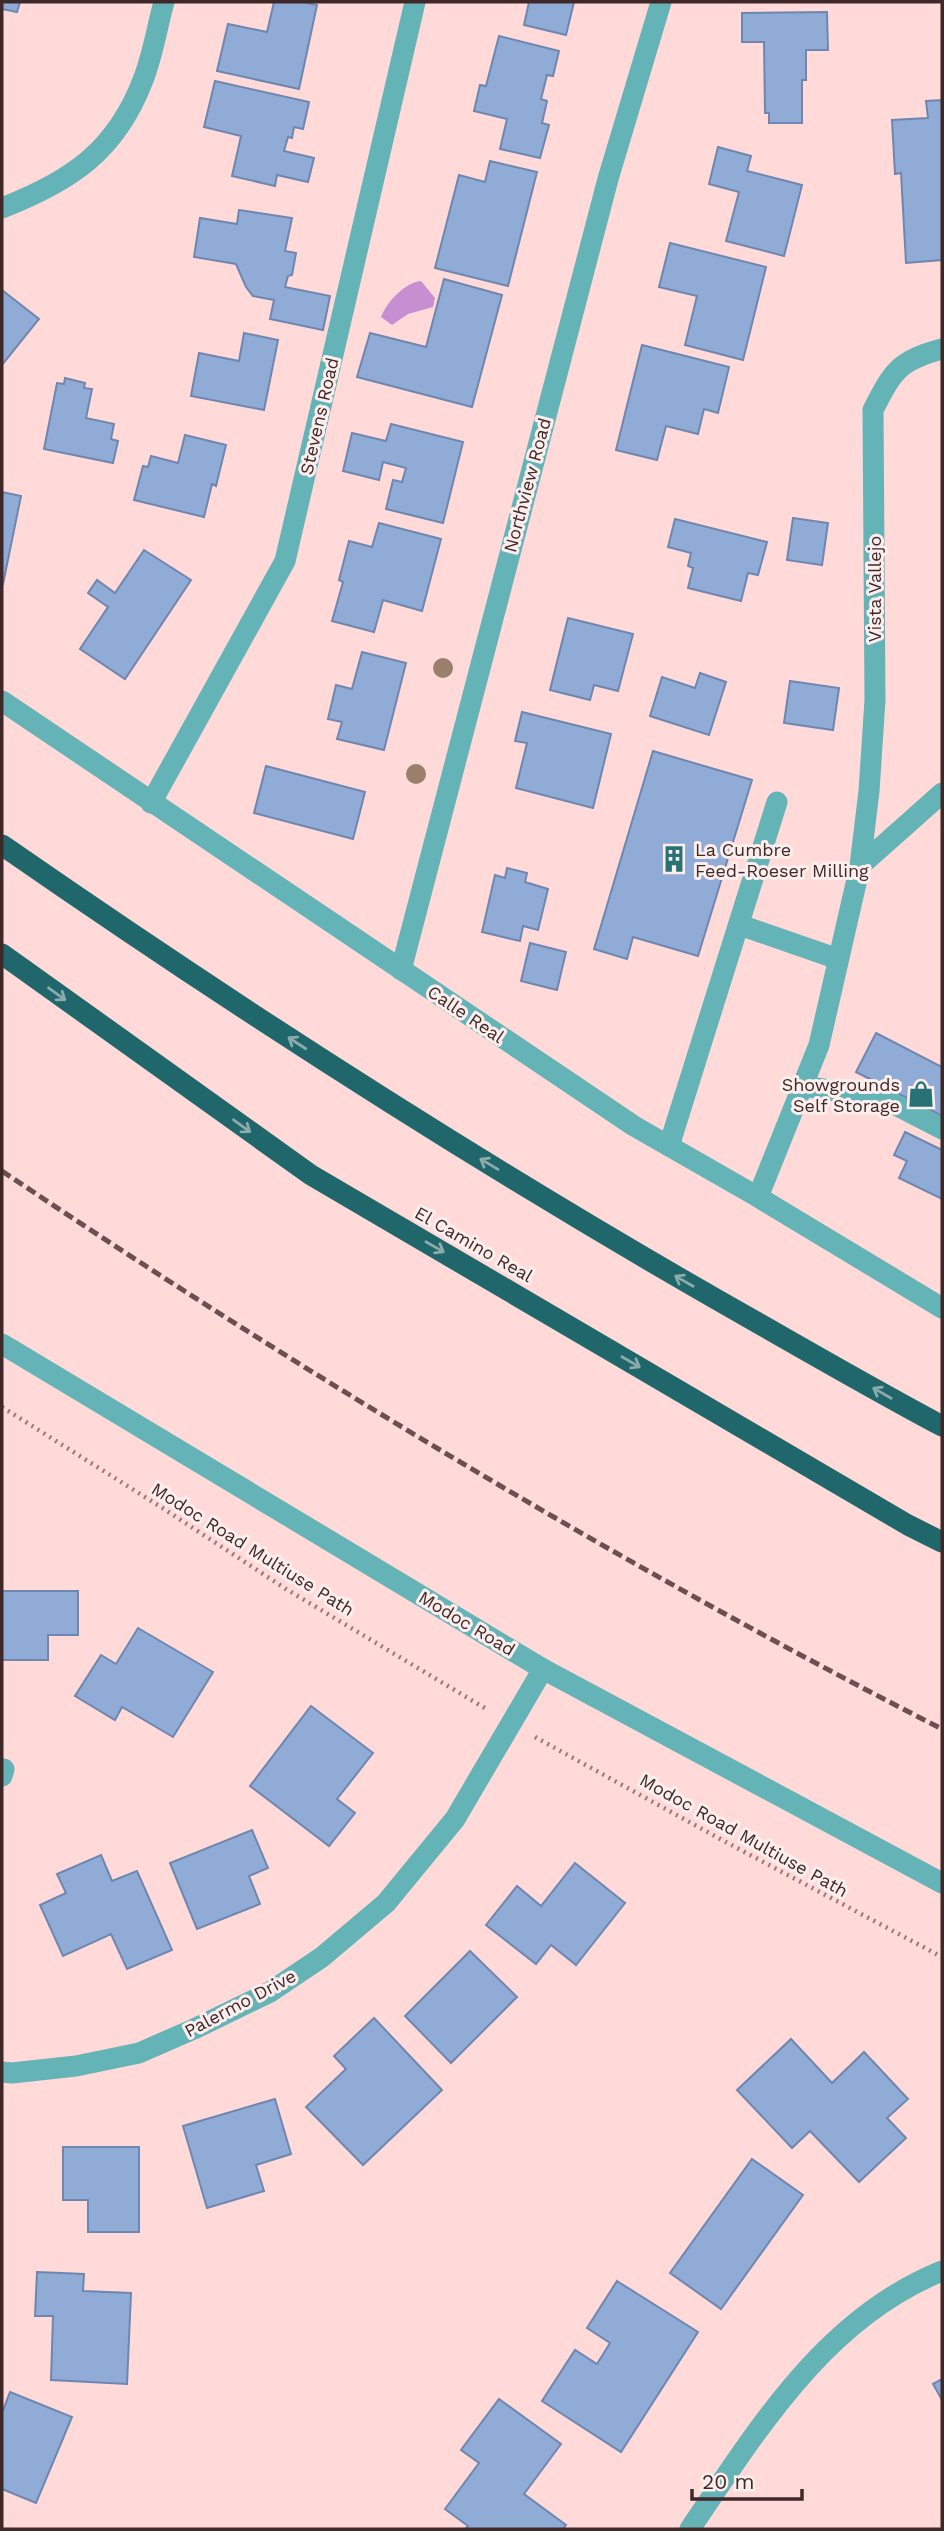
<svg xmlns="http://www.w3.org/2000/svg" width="944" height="2531" font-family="'Work Sans',sans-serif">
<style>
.water{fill:#c68fd2}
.building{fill:#90abd5;stroke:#6e87b0;stroke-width:2}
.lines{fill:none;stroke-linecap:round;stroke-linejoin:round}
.path{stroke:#967979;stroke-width:4.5;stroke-dasharray:2 5;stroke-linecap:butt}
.minor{stroke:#64b3b7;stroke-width:21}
.highway{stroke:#1f676a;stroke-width:21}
.rail{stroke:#6a5050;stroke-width:5;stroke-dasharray:10 5;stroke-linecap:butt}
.tree{fill:#9a7f6b}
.oneway{stroke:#8daaac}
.labels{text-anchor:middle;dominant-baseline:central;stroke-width:6;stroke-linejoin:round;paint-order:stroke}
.street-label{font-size:18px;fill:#3f2828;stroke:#fbeeed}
.poi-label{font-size:18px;fill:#3f2828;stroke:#fbeeed;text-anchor:start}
</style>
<rect width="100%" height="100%" fill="#ffdad9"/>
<!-- water -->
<path class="water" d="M 421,281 L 435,298 L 433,307 L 408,314 L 392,325 L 381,317 C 387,302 404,283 421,281 Z"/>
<!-- building -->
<g class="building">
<path d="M 2,2 L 20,2 L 17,12 L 2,9 Z"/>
<path d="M 274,2 L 303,2 L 317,5 L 299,89 L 217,71 L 228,24 L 267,32 Z"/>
<path d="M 529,2 L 574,2 L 566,35 L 524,25 Z"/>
<path d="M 827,12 L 828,50 L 806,50 L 806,80 L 802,80 L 802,123 L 769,123 L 769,113 L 765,113 L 764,42 L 742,42 L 742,13 Z"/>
<path d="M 499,36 L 559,51 L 553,76 L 547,75 L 541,99 L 547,101 L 542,123 L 549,125 L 540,158 L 500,149 L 507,119 L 474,111 L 480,85 L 486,86 Z"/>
<path d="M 215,81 L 309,102 L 303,129 L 294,127 L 292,138 L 288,137 L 284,151 L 314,158 L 308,182 L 277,175 L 275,186 L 232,176 L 241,136 L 204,127 Z"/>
<path d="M 942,100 L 942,260 L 906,263 L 901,173 L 895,174 L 892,120 L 928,118 L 926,101 Z"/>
<path d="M 718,147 L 751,156 L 747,171 L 802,185 L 784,256 L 726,241 L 739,192 L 709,184 Z"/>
<path d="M 490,161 L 537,172 L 508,286 L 435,268 L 459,175 L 485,182 Z"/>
<path d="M 239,210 L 292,218 L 285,251 L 296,253 L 292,275 L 288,276 L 285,287 L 330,296 L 323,330 L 270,319 L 274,300 L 253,296 L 246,287 L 236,264 L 194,257 L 200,218 L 237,224 Z"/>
<path d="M 670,243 L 766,267 L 743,360 L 685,345 L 697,296 L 659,287 Z"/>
<path d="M 444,279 L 502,295 L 472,407 L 357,377 L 370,333 L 426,347 Z"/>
<path d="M 2,290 L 39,319 L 2,365 Z"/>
<path d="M 244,333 L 278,340 L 264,410 L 191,396 L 199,353 L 239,361 Z"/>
<path d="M 642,345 L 729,367 L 718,413 L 704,409 L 698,434 L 666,426 L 657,460 L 616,450 Z"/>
<path d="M 65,378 L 85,383 L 84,388 L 92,389 L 86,418 L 114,424 L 111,439 L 118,441 L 113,463 L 44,449 L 57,383 L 64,384 Z"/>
<path d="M 391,424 L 463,442 L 443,523 L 386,509 L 393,480 L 402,482 L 406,468 L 383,462 L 379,480 L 343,471 L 352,433 L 386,441 Z"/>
<path d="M 185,435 L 226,445 L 216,486 L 212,484 L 204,517 L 134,500 L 143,466 L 148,467 L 151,456 L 178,463 Z"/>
<path d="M 2,492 L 21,496 L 3,584 L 2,584 Z"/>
<path d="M 793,518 L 828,523 L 822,565 L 787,560 Z"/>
<path d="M 675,519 L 767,542 L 758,575 L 748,573 L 741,601 L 688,588 L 693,568 L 688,566 L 691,553 L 668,547 Z"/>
<path d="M 379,523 L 441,539 L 422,611 L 383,600 L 374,632 L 332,621 L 343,582 L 339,580 L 349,541 L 372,547 Z"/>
<path d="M 144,550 L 191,580 L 125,679 L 80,649 L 108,607 L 88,593 L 97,580 L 115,593 Z"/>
<path d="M 568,618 L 633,634 L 618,691 L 594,685 L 590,700 L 550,690 Z"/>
<path d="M 362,652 L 406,663 L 384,750 L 337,739 L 342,722 L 328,719 L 336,685 L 352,689 Z"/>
<path d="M 700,673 L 726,682 L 709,735 L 650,716 L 662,677 L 695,688 Z"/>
<path d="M 790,681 L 839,688 L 833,730 L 784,723 Z"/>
<path d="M 522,712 L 611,734 L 593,808 L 516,788 L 527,743 L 515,741 Z"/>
<path d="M 653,751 L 752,780 L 698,956 L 633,937 L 627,959 L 594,949 Z"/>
<path d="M 266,766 L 365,792 L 353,839 L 254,813 Z"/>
<path d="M 507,868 L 527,873 L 525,882 L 548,889 L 538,930 L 523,926 L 520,941 L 482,932 L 495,875 L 505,878 Z"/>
<path d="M 530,943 L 566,952 L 557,990 L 521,981 Z"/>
<path d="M 876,1033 L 942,1067 L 942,1116 L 856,1072 Z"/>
<path d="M 905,1132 L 942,1150 L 942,1199 L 899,1178 L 907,1161 L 894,1155 Z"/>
<path d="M 2,1591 L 78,1591 L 78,1635 L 48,1635 L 48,1660 L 2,1660 Z"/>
<path d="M 138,1628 L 213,1672 L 173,1737 L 122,1707 L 115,1720 L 75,1696 L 101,1655 L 116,1664 Z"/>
<path d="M 311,1706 L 373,1753 L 337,1799 L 355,1813 L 329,1846 L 250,1786 Z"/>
<path d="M 252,1830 L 268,1868 L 249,1876 L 260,1904 L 197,1929 L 170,1863 Z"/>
<path d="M 101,1855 L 112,1881 L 137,1871 L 172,1950 L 127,1969 L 111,1934 L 63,1956 L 40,1905 L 66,1893 L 57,1874 Z"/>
<path d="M 575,1863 L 625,1903 L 576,1965 L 551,1945 L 536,1964 L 486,1925 L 517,1886 L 541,1906 Z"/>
<path d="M 470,1951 L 517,1997 L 451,2063 L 405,2016 Z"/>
<path d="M 374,2018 L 442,2090 L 363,2165 L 306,2107 L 346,2069 L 334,2056 Z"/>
<path d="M 791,2039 L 832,2083 L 864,2052 L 908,2099 L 887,2118 L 906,2138 L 859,2182 L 810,2131 L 792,2148 L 737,2090 Z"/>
<path d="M 275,2099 L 291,2154 L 256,2165 L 264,2191 L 207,2208 L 183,2126 Z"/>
<path d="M 63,2147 L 139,2147 L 139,2232 L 88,2232 L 88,2200 L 63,2200 Z"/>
<path d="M 752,2159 L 803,2195 L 721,2309 L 670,2273 Z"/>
<path d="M 37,2272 L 84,2274 L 83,2291 L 131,2293 L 127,2384 L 51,2380 L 53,2316 L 35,2316 Z"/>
<path d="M 617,2281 L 698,2332 L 621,2452 L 542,2401 L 575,2350 L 597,2364 L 610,2343 L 587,2328 Z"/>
<path d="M 942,2379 L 942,2400 L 933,2384 Z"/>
<path d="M 10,2392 L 72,2417 L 36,2503 L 2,2489 L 2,2413 Z"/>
<path d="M 499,2399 L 561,2444 L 524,2494 L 566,2525 L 563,2529 L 465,2529 L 468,2526 L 445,2509 L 479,2463 L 461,2450 Z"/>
</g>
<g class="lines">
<!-- path -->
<g class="path">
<path d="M 2,1407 L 164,1509 L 286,1589 L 488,1710"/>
<path d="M 535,1737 L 722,1840 L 942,1957"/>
</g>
<!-- minor -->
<g class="minor">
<path d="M 2,208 C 71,181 116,151 143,80 C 153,55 157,27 164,2"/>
<path d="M 2,701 L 634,1126 L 758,1197 L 942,1308"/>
<path d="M 151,803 L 285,561 L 415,2"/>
<path d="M 860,866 L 869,791 L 875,700 L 873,410 C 893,371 898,361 942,349"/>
<path d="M 740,925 L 838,959"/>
<path d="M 401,970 L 608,179 L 661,2"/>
<path d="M 802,1086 L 880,1097 L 942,1129"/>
<path d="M 669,1146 L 777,802"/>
<path d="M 758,1197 L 819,1045 L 860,866 L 942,793"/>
<path d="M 2,1344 L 543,1669 L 942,1883"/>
<path d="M 2,1776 L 4,1769"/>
<path d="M 2,2072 L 12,2073 L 76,2066 L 139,2053 L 194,2029 L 270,1992 L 322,1957 L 386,1903 L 455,1819 L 543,1669"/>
<path d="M 690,2529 C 758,2429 825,2318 942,2271"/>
</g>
<!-- highway -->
<g class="highway">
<path d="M 2,845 C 247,1015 498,1176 758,1323 C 819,1358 880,1393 942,1426"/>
<path d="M 2,954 L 311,1175 L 908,1525 L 942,1542"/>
</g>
<!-- rail -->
<path class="rail" d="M 2,1171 C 304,1374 617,1563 942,1729"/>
</g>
<!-- trees -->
<g class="tree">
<circle cx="443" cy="668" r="10"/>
<circle cx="416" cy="774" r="10"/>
</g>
<!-- one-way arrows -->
<defs><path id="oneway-shaft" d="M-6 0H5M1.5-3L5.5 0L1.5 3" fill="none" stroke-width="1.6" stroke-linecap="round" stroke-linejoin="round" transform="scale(1.75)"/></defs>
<g class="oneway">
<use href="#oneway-shaft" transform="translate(57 994) rotate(36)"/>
<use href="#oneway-shaft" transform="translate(297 1043) rotate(-147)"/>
<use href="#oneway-shaft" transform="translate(242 1126) rotate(36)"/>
<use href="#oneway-shaft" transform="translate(489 1164) rotate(-149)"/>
<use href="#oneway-shaft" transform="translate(435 1247) rotate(30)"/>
<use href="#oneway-shaft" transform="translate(684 1281) rotate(-150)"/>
<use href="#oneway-shaft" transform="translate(631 1362) rotate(30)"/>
<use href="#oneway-shaft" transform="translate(882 1393) rotate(-150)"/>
</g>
<!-- icons -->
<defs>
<symbol id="building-bare" viewBox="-9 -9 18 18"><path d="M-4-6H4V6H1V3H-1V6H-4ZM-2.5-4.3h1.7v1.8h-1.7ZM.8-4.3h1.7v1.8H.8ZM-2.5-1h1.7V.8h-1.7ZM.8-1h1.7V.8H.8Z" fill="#287276" stroke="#fbeeed" stroke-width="2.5" paint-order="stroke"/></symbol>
<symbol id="shop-bare" viewBox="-9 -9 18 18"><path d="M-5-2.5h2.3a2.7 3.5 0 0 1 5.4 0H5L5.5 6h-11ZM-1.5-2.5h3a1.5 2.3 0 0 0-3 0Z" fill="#287276" stroke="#fbeeed" stroke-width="2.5" paint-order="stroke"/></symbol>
</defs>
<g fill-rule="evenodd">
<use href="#building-bare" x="655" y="840" width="38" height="38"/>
<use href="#shop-bare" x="902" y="1075" width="38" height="38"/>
</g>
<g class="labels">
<!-- street labels -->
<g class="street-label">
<text transform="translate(319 416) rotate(-77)">Stevens Road</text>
<text transform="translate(527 485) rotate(-75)">Northview Road</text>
<text transform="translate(874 589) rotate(-90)">Vista Vallejo</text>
<text transform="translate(466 1014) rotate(34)">Calle Real</text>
<text transform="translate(474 1244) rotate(30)">El Camino Real</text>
<text transform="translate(253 1549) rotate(32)">Modoc Road Multiuse Path</text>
<text transform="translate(467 1623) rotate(31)">Modoc Road</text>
<text transform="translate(744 1835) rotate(29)">Modoc Road Multiuse Path</text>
<text transform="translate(240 2003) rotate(-28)">Palermo Drive</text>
</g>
<!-- poi labels -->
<g class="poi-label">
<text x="695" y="849">La Cumbre<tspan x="695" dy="21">Feed-Roeser Milling</tspan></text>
<text x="900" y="1084" text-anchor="end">Showgrounds<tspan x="900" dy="21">Self Storage</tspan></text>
</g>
</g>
<!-- border -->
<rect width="944" height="2531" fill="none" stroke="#3f2828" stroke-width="7"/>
<!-- scale -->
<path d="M692 2489v10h110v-10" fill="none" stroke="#3f2828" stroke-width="3.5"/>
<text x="702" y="2489" font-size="21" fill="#3f2828" stroke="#fbeeed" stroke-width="5" paint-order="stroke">20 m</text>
</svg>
